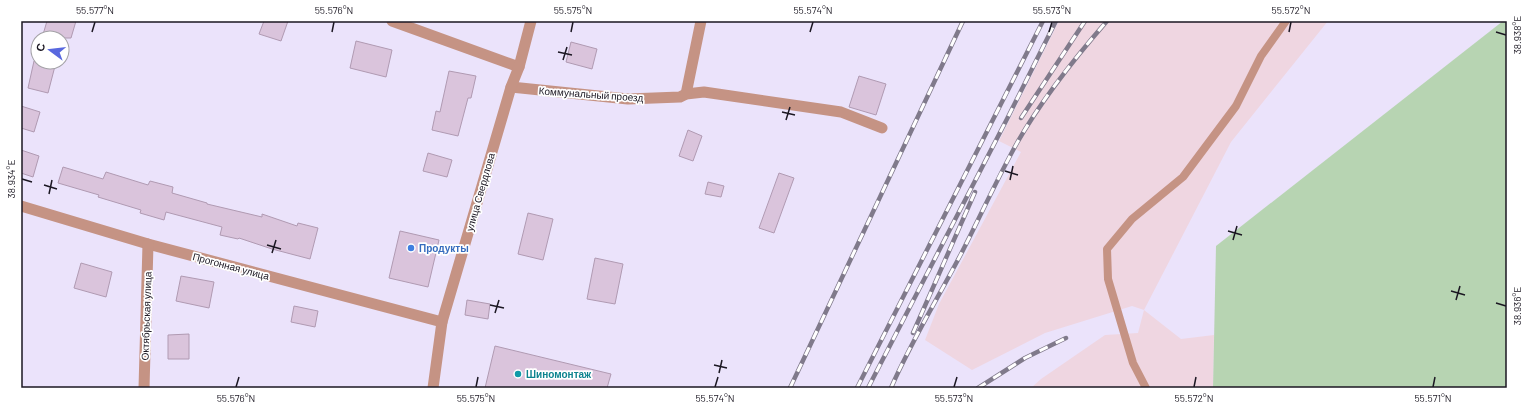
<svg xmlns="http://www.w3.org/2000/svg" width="1528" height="409" font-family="Barlow,sans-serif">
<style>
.industrial{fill:#efd6e1}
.green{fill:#b7d4b2}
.building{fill:#dac4dc;stroke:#b09ab2}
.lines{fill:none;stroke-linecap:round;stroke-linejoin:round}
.service{stroke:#c59384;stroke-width:8}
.minor{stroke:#c59384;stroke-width:11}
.rail-casing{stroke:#807a8b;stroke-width:4.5}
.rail{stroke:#fff;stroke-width:3;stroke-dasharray:9;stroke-linecap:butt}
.ticks{fill:none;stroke:#1b1722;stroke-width:1.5}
.shop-dot{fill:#3f7fe0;stroke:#fff;stroke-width:1.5}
.culture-dot{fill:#0f9aa8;stroke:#fff;stroke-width:1.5}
.labels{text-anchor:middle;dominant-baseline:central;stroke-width:3.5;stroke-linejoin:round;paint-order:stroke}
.street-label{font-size:10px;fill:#1b1722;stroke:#fff}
.shop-label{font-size:10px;font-weight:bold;fill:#366cbe;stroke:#fff;text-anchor:start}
.culture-label{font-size:10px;font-weight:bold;fill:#0d838f;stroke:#fff;text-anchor:start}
.neatline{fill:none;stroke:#1b1722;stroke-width:1.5}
.ticks-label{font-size:10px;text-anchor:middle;fill:#1b1722}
</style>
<rect width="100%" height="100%" fill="#ebe3fb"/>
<!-- industrial -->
<path class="industrial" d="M 1059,21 L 1328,21 L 1231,142 L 1144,310 L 1181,339 L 1214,335 L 1213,388 L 1031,388 L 1041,379 L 1105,335 L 1138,333 L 1144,310 L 1132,306 L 1045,333 L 972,370 L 925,340 L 939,304 L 1021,152 L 999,141 Z"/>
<!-- green -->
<path class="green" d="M 1503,21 L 1507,21 L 1507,388 L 1213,388 L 1216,246 Z"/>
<!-- building -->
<g class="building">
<path d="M 47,21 L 76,21 L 71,38 L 42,38 Z"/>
<path d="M 264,21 L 288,21 L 281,41 L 259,34 Z"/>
<path d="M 356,41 L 392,50 L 386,77 L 350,68 Z"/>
<path d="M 571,42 L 597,49 L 592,69 L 566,62 Z"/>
<path d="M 34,61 L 55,66 L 48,93 L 28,88 Z"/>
<path d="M 449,71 L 476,76 L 471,98 L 468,98 L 458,136 L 432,130 L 436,111 L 440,112 Z"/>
<path d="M 859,76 L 886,84 L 876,115 L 849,107 Z"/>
<path d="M 21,106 L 40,112 L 34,132 L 21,128 Z"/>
<path d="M 688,130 L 702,136 L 693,161 L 679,156 Z"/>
<path d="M 21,150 L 39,156 L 33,177 L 21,173 Z"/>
<path d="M 428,153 L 452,160 L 447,177 L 423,171 Z"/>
<path d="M 63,167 L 103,179 L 106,172 L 148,185 L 150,181 L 173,187 L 172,193 L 207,203 L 207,204 L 262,217 L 262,214 L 297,226 L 298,223 L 318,228 L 310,259 L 272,249 L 239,238 L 238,239 L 220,235 L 222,227 L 166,212 L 164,220 L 140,213 L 141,210 L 98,197 L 99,195 L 58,183 Z"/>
<path d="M 779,173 L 794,178 L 774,233 L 759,228 Z"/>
<path d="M 708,182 L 724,186 L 721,197 L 705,194 Z"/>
<path d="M 528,213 L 553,219 L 543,260 L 518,254 Z"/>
<path d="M 400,231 L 439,240 L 428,287 L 389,278 Z"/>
<path d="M 595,258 L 623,264 L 615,304 L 587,299 Z"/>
<path d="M 81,263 L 112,272 L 106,297 L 74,288 Z"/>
<path d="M 181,276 L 214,282 L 209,308 L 176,301 Z"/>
<path d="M 467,300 L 490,304 L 488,319 L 465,315 Z"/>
<path d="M 294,306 L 318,311 L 315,327 L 291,322 Z"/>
<path d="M 189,334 L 189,359 L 168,359 L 168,335 Z"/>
<path d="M 495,346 L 611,374 L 607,388 L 485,388 Z"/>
</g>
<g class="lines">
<!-- service -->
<path class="service" d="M 1146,388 L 1133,363 L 1108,279 L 1107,249 L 1132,219 L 1183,177 L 1236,106 L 1261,56 L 1286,21"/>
<!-- minor -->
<g class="minor">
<path d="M 392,21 L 519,67"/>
<path d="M 511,87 L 628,99 L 680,97 L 686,94 L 704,92 L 841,112 L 882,128"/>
<path d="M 686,94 L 701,21"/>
<path d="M 21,206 L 148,244 L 442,322"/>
<path d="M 144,388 L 148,244"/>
<path d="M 433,388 L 442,322 L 511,87 L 519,67 L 531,21"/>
</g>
<defs>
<g id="rail">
<path d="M 1021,118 L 1085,21"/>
<path d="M 913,333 L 975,192"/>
<path d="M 790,388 L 963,21"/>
<path d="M 857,388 L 1043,21"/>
<path d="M 868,388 L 1007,119 L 1056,21"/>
<path d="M 891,388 C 911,342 938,298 961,254 C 980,217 997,179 1017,143 C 1042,99 1074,59 1107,21"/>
<path d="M 978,388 L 1025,358 L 1066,338"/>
</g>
</defs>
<!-- rail casing -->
<use href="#rail" class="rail-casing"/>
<!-- rail -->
<use href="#rail" class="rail"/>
</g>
<!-- ticks -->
<path class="ticks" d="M 92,32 L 95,22M 332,32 L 334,22M 571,32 L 573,22M 810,32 L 813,22M 1049,32 L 1052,22M 1289,32 L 1291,22M 1496,32 L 1506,35M 558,52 L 572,55M 563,60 L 567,47M 782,112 L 795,115M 786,120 L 790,107M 1005,171 L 1018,175M 22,179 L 32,182M 1010,180 L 1013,166M 44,185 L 57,189M 49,194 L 52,180M 1228,231 L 1242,235M 1233,240 L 1237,226M 267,245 L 281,249M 272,253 L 276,240M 1451,291 L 1465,295M 1456,300 L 1460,286M 1496,303 L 1506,306M 490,305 L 504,308M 495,313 L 499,300M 714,365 L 727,368M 719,373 L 722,360M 236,387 L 239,377M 476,387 L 478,377M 715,387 L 718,377M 954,387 L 957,377M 1194,387 L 1196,377M 1433,387 L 1435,377"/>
<!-- markers -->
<circle class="shop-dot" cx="411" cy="248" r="4"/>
<circle class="culture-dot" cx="518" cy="374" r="4"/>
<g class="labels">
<!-- street labels -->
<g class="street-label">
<text transform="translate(591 94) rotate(4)">Коммунальный проезд</text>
<text transform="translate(480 192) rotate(-74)">улица Свердлова</text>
<text transform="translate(231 266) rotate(15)">Прогонная улица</text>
<text transform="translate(146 316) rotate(-88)">Октябрьская улица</text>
</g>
<!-- shop labels -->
<g class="shop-label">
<text x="419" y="248">Продукты</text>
</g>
<!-- culture labels -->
<g class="culture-label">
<text x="526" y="374">Шиномонтаж</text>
</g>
</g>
<!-- border -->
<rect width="1528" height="409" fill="none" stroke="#ffffff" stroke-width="44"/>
<!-- north arrow -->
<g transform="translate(50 50) rotate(285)"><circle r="19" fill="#ffffff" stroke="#a4a2a7"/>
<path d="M0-3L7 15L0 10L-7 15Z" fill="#5968df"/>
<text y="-6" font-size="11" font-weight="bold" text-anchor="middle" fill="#1b1722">С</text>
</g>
<rect x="22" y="22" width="1484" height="365" class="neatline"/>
<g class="ticks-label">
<text x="95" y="14">55.577°N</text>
<text x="334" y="14">55.576°N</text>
<text x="573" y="14">55.575°N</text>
<text x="813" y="14">55.574°N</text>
<text x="1052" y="14">55.573°N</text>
<text x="1291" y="14">55.572°N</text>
<text transform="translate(1517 35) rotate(-90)" y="4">38.938°E</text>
<text transform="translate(11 179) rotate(-90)" y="4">38.934°E</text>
<text transform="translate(1517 306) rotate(-90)" y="4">38.936°E</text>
<text x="236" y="402">55.576°N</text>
<text x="476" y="402">55.575°N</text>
<text x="715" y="402">55.574°N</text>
<text x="954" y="402">55.573°N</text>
<text x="1194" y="402">55.572°N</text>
<text x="1433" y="402">55.571°N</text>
</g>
</svg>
